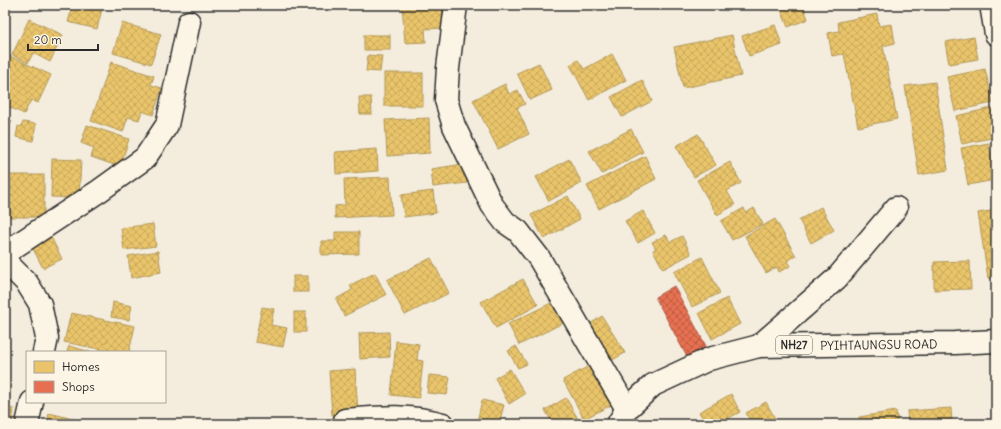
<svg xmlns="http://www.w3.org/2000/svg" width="1001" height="429" font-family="Delius,sans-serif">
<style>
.homes{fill:url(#homes-cross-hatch);stroke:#b09657}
.shops{fill:url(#shops-cross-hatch);stroke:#af5b46}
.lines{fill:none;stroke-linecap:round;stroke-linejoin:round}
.minor-casing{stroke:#2b2b2b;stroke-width:25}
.highway-casing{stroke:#2b2b2b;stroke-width:25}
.minor{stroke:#fcf5e5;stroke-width:22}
.highway{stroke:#fcf5e5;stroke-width:22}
.labels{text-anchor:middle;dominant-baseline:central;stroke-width:4;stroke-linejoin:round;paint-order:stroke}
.shield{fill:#fcf5e5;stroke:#6a6863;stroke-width:1}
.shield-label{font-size:11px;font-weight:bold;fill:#2b2b2b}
.street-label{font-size:12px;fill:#2b2b2b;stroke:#fcf5e5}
</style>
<defs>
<pattern id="homes-cross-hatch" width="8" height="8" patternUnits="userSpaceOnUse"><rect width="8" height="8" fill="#e9c46a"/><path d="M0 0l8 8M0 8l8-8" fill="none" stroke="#c8a95c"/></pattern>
<pattern id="shops-cross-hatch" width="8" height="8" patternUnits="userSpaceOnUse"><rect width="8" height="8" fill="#e76f51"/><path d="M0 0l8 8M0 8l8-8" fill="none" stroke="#bb5b43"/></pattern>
</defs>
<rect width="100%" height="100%" fill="#f4edde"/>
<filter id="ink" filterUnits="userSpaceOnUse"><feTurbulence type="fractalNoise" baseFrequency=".025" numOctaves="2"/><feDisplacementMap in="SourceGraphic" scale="8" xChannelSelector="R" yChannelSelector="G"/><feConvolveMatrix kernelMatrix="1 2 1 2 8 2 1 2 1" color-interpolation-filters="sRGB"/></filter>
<g filter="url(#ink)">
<!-- homes -->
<g class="homes">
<path d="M 73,5 L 103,5 L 97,29 L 68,22 Z"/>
<path d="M 402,5 L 442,5 L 444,28 L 425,29 L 426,42 L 405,43 Z"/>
<path d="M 793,5 L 803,5 L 808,19 L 788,27 L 781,10 Z"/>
<path d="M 877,14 L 879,26 L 892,24 L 895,43 L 883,46 L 897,119 L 858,127 L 844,54 L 832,56 L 828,33 L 839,31 L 838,22 Z"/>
<path d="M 29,19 L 63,35 L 50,62 L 33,53 L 28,63 L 12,55 Z"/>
<path d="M 122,23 L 161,34 L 151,64 L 113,53 Z"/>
<path d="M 775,25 L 782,45 L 749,56 L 742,36 Z"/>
<rect x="364" y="35" width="26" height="15"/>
<path d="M 732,35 L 741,76 L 683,88 L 674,47 Z"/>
<path d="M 974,37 L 978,59 L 949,64 L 945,42 Z"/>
<path d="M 5,54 L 51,75 L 38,103 L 31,100 L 24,114 L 5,105 Z"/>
<path d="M 612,54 L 626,80 L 589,100 L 570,65 L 578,60 L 584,69 Z"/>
<path d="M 368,55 L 382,56 L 380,72 L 366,71 Z"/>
<path d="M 111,62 L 154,76 L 151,85 L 162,88 L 153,115 L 142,111 L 139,120 L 128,117 L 123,132 L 91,121 Z"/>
<path d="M 539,63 L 552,90 L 530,100 L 517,73 Z"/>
<path d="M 985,69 L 993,103 L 955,111 L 947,77 Z"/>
<rect x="384" y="73" width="39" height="33"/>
<path d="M 642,80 L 652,101 L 622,117 L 611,97 Z"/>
<path d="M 935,82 L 948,170 L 919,175 L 905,86 Z"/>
<path d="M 505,84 L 509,94 L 518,90 L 525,104 L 517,108 L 529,134 L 498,149 L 473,100 Z"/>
<path d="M 359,97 L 371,97 L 372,114 L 360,114 Z"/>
<path d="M 996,107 L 996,137 L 962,144 L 956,116 Z"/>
<path d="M 5,117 L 12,121 L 5,135 Z"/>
<path d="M 429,118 L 430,153 L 387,156 L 385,120 Z"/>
<path d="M 23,122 L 36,124 L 33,141 L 16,137 L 18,126 L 21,127 Z"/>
<path d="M 87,125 L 129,139 L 120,167 L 91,157 L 94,148 L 81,143 Z"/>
<path d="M 631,129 L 643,152 L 602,174 L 589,151 Z"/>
<path d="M 698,134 L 716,165 L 694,177 L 676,146 Z"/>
<path d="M 989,143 L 995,180 L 968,185 L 961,148 Z"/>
<path d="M 377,149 L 378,171 L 336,174 L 335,152 Z"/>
<path d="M 645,156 L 656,179 L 599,209 L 587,186 Z"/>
<path d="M 52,159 L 81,160 L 79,198 L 51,197 Z"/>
<path d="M 569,159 L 582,183 L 549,201 L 536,177 Z"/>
<path d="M 730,162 L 741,183 L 727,191 L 735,205 L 717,215 L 697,180 Z"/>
<path d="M 464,164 L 467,183 L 433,187 L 431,169 Z"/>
<rect x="10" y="175" width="34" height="42"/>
<path d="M 390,177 L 392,215 L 335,218 L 335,206 L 345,205 L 344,179 Z"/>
<path d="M 433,191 L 436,213 L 404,217 L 401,195 Z"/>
<path d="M 568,196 L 580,219 L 544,239 L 531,215 Z"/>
<path d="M 821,207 L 834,230 L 811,243 L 799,220 Z"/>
<path d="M 744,208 L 746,213 L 754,208 L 763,224 L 732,240 L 721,221 Z"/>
<path d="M 996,210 L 996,277 L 988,278 L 978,213 Z"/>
<path d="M 643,211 L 655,233 L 638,243 L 625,221 Z"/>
<path d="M 775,219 L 796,256 L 787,261 L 790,266 L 779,272 L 777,267 L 766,273 L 745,236 Z"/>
<path d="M 153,224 L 156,246 L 124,250 L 121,228 Z"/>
<path d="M 335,232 L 359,232 L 359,254 L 321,255 L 321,241 L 335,241 Z"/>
<path d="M 50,235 L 62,259 L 43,268 L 31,245 Z"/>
<path d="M 666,235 L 670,242 L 682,236 L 691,254 L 663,269 L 653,250 L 656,249 L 652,242 Z"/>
<path d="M 158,251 L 161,272 L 131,278 L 128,256 Z"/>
<path d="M 702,257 L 720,293 L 692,307 L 674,272 Z"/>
<path d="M 431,258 L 449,293 L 405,315 L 387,280 Z"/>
<path d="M 970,261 L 971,289 L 934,290 L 934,262 Z"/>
<path d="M 375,273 L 386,295 L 344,316 L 336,299 L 352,290 L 350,285 Z"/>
<rect x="293" y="276" width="15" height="16"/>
<path d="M 523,279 L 538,305 L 496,328 L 481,302 Z"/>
<path d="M 727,298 L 740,324 L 712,339 L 699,313 Z"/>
<path d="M 113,302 L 132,306 L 129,320 L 111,317 Z"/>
<path d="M 553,302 L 563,323 L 519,345 L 508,324 Z"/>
<path d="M 262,307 L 274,309 L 271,325 L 287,328 L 283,347 L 255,342 Z"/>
<rect x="294" y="312" width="12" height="20"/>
<path d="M 71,313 L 135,326 L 129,352 L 114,352 L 64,342 Z"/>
<path d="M 602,316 L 625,353 L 609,362 L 587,326 Z"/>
<path d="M 389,332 L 390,357 L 360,359 L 359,333 Z"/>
<path d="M 396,341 L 419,344 L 417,360 L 423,361 L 419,398 L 391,395 Z"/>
<path d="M 69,346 L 91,352 L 67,352 Z"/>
<path d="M 516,346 L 527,364 L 518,368 L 508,351 Z"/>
<path d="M 589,366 L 611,405 L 584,419 L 563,380 Z"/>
<path d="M 355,369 L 358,413 L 332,415 L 329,371 Z"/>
<path d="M 510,369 L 525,394 L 509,404 L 495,378 Z"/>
<path d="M 429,375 L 450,377 L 447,395 L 427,393 Z"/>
<path d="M 731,394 L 740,412 L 718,424 L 706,424 L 699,412 Z"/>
<path d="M 566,398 L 581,424 L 553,424 L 545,410 Z"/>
<path d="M 482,400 L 504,405 L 499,424 L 487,424 L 477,422 Z"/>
<path d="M 766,402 L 778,424 L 752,424 L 746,413 Z"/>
<path d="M 5,408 L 14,409 L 12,424 L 5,424 Z"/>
<path d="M 951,408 L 952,424 L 908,424 L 907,411 Z"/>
<path d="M 896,411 L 898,424 L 860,424 L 859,417 Z"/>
<path d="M 49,413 L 74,419 L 73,424 L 47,424 Z"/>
</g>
<!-- shops -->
<path class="shops" d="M 674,286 L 706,346 L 687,357 L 655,297 Z"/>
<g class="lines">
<defs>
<g id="minor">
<path d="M 456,5 L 448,68 L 446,100 L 454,126 L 492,205 L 505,222 L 518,231 L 539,258 L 627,409"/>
<path d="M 991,5 L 996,34"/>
<path d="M 5,253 L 99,191 L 145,158 L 167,125 L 189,22"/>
<path d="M 5,261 L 27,283 L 40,304 L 47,338 L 44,352"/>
<path d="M 759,346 L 837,278 L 896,208"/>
<path d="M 345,420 C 381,417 407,414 443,424"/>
<path d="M 27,424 L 32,402"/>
</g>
<g id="highway">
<path id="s1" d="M 618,424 L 627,409 L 653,385 L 709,359 L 759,346 L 955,343 L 996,341"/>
</g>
</defs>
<!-- minor casing -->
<use href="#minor" class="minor-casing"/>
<!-- highway casing -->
<use href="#highway" class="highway-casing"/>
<!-- minor -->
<use href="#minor" class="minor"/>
<!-- highway -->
<use href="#highway" class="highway"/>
</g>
</g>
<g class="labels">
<!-- shield labels -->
<rect class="shield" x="776" y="336" width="36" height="18" rx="3"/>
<g class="shield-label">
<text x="794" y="345">NH27</text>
</g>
<!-- street labels -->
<g class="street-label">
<text stroke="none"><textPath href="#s1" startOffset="286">PYIHTAUNGSU ROAD</textPath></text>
</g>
</g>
<!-- margin -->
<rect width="1001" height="429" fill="none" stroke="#fcf5e5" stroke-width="20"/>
<rect x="10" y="10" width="981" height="409" fill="none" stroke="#2b2b2b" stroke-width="1.5" filter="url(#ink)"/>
<!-- legend -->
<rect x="26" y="351" width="140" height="52" fill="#fcf5e5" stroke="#a8a49b"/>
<rect x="34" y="361" width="20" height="12" fill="#e9c46a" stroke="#a8a49b"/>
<text x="62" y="371" font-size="12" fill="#2b2b2b">Homes</text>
<rect x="34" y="381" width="20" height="12" fill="#e76f51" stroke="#a8a49b"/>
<text x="62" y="391" font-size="12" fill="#2b2b2b">Shops</text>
<!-- scale -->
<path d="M28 44v6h70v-6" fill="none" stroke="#2b2b2b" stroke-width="2"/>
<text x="34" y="44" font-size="12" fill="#2b2b2b" stroke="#fcf5e5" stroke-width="3" paint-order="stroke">20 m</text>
</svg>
